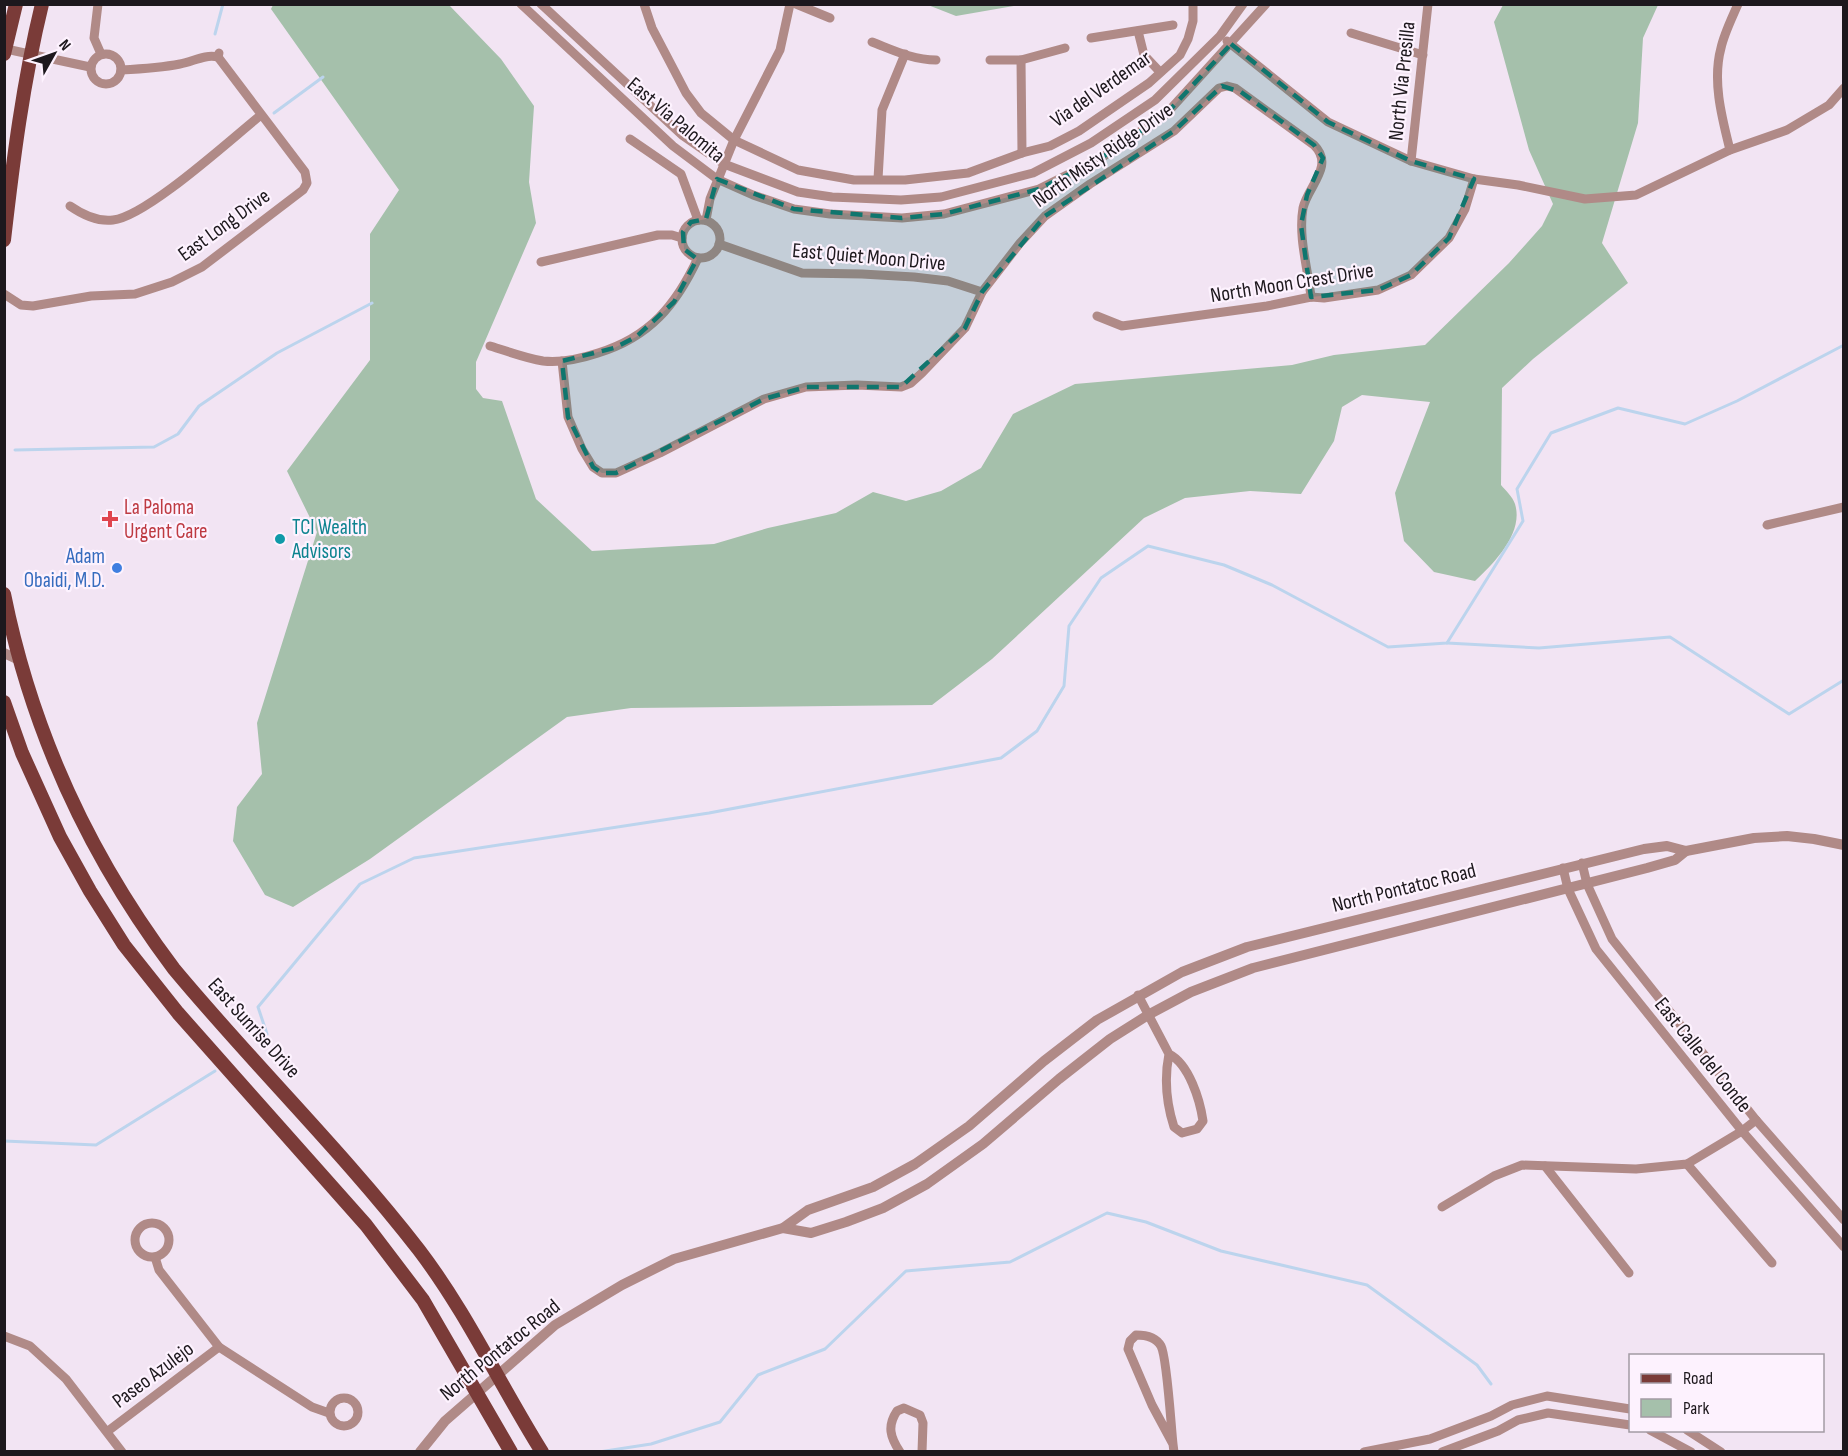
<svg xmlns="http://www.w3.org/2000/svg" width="1848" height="1456" font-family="'Sofia Sans Condensed',sans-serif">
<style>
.green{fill:#a5c0ab}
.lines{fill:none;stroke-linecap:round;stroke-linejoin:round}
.stream{stroke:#bcd4ed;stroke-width:3}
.minor{stroke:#b08a87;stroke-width:9}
.tertiary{stroke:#b08a87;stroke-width:10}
.primary{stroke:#7a3b38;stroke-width:14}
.marked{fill:#0f766e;fill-opacity:0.2;stroke:#0f766e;stroke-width:4.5;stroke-dasharray:12 8;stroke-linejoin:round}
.health-dot{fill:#e0444e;stroke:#fdf2fe;stroke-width:2}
.culture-dot{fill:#0f9aa8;stroke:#fdf2fe;stroke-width:2}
.shop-dot{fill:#3f7fe0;stroke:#fdf2fe;stroke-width:2}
.labels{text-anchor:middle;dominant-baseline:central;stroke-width:4.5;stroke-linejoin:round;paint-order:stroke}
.street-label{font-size:21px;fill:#1d181d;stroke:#fdf2fe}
.health-label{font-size:21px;fill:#be3a42;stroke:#fdf2fe;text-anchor:start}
.culture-label{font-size:21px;fill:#0d838f;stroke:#fdf2fe;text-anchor:start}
.shop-label{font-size:21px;fill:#366cbe;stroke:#fdf2fe;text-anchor:end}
</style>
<rect width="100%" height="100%" fill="#f2e4f3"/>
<!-- green -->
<g class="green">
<path d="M 273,5 L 449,5 L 501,59 L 534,106 L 529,182 L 536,223 L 476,362 L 476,389 L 483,398 L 502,401 L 536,499 L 592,551 L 714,544 L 768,528 L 836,513 L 873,492 L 906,501 L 941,491 L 981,468 L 1013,414 L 1075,384 L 1292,365 L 1334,355 L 1425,345 L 1509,263 L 1542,226 L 1553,204 L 1529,150 L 1494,22 L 1503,5 L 1658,5 L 1643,38 L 1638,123 L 1602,243 L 1628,283 L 1533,359 L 1502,388 L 1501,485 C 1505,490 1513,497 1515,504 C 1524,533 1494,563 1475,581 L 1434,572 L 1404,541 L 1395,493 L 1430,402 L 1362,395 L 1342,407 L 1334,441 L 1301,494 L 1250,491 L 1185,498 L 1144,518 L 992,659 L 932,705 L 631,708 L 567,717 L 370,859 L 293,907 L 265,895 L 233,841 L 237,807 L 262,774 L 257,723 L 317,532 L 287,471 L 370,360 L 370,234 L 399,190 L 271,9 Z"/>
<path d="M 928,5 L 928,4 L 1020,5 L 956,16 Z"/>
</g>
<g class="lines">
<!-- stream -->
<g class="stream">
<path d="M 215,34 L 223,4"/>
<path d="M 274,113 L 323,77"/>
<path d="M 15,450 L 154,447 L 178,434 L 199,406 L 277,353 L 372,303"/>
<path d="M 1447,643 L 1539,648 L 1670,637 L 1789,714 L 1844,680"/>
<path d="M 267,1034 L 258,1007 L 360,884 L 414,858 L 709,813 L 1001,758 L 1037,731 L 1064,686 L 1069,626 L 1101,578 L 1148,546 L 1224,565 L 1272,585 L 1388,647 L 1447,643 L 1523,521 L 1517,489 L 1551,433 L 1618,408 L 1685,424 L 1737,401 L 1844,345"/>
<path d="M 4,1141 L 96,1145 L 215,1071"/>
<path d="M 599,1452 L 651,1444 L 720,1422 L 758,1375 L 825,1349 L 906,1271 L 1010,1262 L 1107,1213 L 1146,1222 L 1221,1251 L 1367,1285 L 1477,1365 L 1491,1384"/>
</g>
<!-- minor -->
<g class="minor">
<path d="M 98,4 L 94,38 L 101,54"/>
<path d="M 521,4 L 673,146 L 717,179 L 753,195 L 794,209 L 830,214 L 902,218 L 944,214 L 1039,189 L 1101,158 L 1166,114 L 1266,4"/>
<path d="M 541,4 L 682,135 L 724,164 L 798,192 L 832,197 L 901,200 L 941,197 L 1033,173 L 1091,143 L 1155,100 L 1220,36 L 1243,4"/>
<path d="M 644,4 L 652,28 L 674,70 L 686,93 L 701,113 L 734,140 L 798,170 L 854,180 L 905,180 L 968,173 L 1022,153 L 1050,146 L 1079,131 L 1149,83 L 1180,55 L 1188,39 L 1193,21 L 1193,4"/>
<path d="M 796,4 L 830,18"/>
<path d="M 1138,31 L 1144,55 L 1160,72"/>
<path d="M 1351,33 L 1423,55"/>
<path d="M 1091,38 L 1173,25"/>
<path d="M 1227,41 L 1328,122 L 1411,161 L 1474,179 L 1518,185 L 1585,199 L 1636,195 L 1730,150 L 1787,130 L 1829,105 L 1844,88"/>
<path d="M 872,42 C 893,50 913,60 936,60"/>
<path d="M 6,49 L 90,67"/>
<circle cx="106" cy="69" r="15"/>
<path d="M 990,60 L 1021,60 L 1065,48"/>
<path d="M 1021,60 L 1022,153"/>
<path d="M 121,70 C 141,69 160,68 180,64 C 193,62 204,54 218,57 L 219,53"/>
<path d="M 630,139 L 681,174 L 698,220"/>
<path d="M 1730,150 C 1722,118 1712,81 1721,48 C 1724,34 1732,18 1738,4"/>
<path d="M 1411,161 L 1428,4"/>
<path d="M 878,179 L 882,110 L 905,54"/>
<path d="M 70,206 C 83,215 97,222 113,220 C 146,217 231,139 261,115"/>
<path d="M 706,220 L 710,199 L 734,140 L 780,50 L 790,4"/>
<circle cx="701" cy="239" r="19"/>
<path d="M 719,244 L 802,273 L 862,274 L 914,277 L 948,281 L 982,292"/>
<path d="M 541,262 L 658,235 L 672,235 L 682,238"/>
<path d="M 4,294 L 21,305 L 33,306 L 91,296 L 135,294 L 172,282 L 202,267 L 303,190 L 307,183 L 305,172 L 218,57"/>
<path d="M 1097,316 L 1122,326 L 1267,306 L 1311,297 L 1324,298 L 1378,290 L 1411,275 L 1449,238 L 1465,209 L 1474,179"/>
<path d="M 490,346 C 507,351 525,358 543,361 C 562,363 580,359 598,353 C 650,337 676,305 698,258"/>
<path d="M 562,361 L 568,417 L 582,449 L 593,467 L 602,473 L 616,473 L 660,453 L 764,399 L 806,387 L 857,385 L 901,387 L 911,383 L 922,373 L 965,328 L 982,292 L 1020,243 L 1045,216 L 1090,184 L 1174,131 L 1219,88 L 1227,86 L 1235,88 L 1314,145 C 1335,166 1308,186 1303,208 C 1298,237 1308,269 1311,297"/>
<path d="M 1767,525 L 1844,507"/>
<path d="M 1582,863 L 1587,884 L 1612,939 L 1756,1120 L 1844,1220"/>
<path d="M 1563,868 L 1568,889 L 1596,949 L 1742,1131 L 1844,1247"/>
<path d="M 1138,995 L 1169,1054 C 1189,1064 1200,1100 1203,1121 L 1197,1129 L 1182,1133 L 1174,1127 C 1166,1102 1164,1079 1169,1054"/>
<path d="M 1687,1164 L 1772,1263"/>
<path d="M 1545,1166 L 1629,1273"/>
<path d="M 1442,1207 L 1494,1176 L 1522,1165 L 1636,1169 L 1687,1164 L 1742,1131 L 1756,1120"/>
<circle cx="152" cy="1240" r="17"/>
<path d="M 155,1257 L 159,1270 L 219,1347 L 312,1407 L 329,1413"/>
<path d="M 4,1336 L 30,1346 L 66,1379 L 122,1452"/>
<circle cx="344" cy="1412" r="14"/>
<path d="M 1650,1430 L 1691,1452"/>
<path d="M 1687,1430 L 1721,1452"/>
<path d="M 108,1431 L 219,1347"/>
<path d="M 1173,1444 L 1152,1405 L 1128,1349 L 1130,1341 L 1136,1335 C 1145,1335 1156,1337 1161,1346 C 1167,1357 1171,1426 1173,1444 L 1174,1452"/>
<path d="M 900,1452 C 890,1437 887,1426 897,1411 L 904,1408 L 920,1415 L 923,1423 L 922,1452"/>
<path d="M 1364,1452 L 1430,1439 L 1491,1416 L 1512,1405 L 1547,1396 L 1630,1409"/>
<path d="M 1442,1452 L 1498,1431 L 1518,1420 L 1548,1413 L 1630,1425"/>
</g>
<!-- tertiary -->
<g class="tertiary">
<path d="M 4,653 L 19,660"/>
<path d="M 783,1228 L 811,1233 L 846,1222 L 883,1208 L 927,1184 L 983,1144 L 1059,1079 L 1110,1039 L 1148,1015 L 1191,992 L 1253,968 L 1647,868 L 1675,860 L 1686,851"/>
<path d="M 420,1452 L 445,1421 L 555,1325 L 622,1285 L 674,1259 L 783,1228 L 808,1210 L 873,1187 L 915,1164 L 969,1126 L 1044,1061 L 1097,1020 L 1182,972 L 1247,947 L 1644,849 L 1667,846 L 1686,851 L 1754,838 L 1787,836 L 1814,839 L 1844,845"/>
</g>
<!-- primary -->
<g class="primary">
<path d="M 4,54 L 16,4"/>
<path d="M 4,240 C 13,161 23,82 42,4"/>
<path d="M 4,594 C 32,733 89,856 174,969 C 253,1064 343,1152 419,1250 C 467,1313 500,1385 542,1452"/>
<path d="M 4,702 L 22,753 L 60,837 L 90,891 L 124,945 L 178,1013 L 366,1225 L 423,1300 L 511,1452"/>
</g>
</g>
<!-- marked area -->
<path class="marked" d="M 1231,44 L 1328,122 L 1411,161 L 1474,179 L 1449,238 L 1411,275 L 1378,290 L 1311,297 L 1301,225 L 1307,195 L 1323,158 L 1314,145 L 1241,92 L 1222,86 L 1174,131 L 1045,216 L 982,292 L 965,328 L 901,387 L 806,387 L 764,399 L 616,473 L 602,473 L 593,467 L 568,417 L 562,361 L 614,348 L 636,337 L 674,302 L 697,259 L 684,249 L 683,232 L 691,222 L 706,219 L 717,179 L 794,209 L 902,218 L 944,214 L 1039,189 L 1101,158 L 1166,114 Z"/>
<!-- markers -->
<path class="health-dot" d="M107 510h6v6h6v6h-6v6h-6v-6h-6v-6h6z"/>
<circle class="culture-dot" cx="280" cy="539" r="6"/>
<circle class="shop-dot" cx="117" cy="568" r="6"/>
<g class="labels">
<!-- street labels -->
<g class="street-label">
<text transform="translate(1402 81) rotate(-84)">North Via Presilla</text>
<text transform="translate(1101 89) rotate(-35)">Via del Verdemar</text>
<text transform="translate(676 120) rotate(40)">East Via Palomita</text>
<text transform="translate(1103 155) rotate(-35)">North Misty Ridge Drive</text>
<text transform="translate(224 225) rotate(-36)">East Long Drive</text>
<text transform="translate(869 257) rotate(5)">East Quiet Moon Drive</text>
<text transform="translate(1292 283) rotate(-9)">North Moon Crest Drive</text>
<text transform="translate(1404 888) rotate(-14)">North Pontatoc Road</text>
<text transform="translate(254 1028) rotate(48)">East Sunrise Drive</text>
<text transform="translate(1703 1055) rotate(51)">East Calle del Conde</text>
<text transform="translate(500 1350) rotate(-39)">North Pontatoc Road</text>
<text transform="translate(153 1375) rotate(-37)">Paseo Azulejo</text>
</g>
<!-- health labels -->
<g class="health-label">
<text x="124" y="507">La Paloma<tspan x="124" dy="24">Urgent Care</tspan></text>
</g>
<!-- culture labels -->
<g class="culture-label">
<text x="292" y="527">TCI Wealth<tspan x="292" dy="24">Advisors</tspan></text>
</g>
<!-- shop labels -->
<g class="shop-label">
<text x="105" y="556">Adam<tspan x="105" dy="24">Obaidi, M.D.</tspan></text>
</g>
</g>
<!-- border -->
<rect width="1848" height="1456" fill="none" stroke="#1d181d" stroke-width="12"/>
<!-- legend -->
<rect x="1629" y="1354" width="195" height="78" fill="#fdf2fe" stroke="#a39ba4" stroke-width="1.5"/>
<rect x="1641" y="1374" width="30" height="9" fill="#7a3b38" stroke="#a39ba4" stroke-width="1.5"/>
<text x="1683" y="1384" font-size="18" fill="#1d181d">Road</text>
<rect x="1641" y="1399" width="30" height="18" fill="#a5c0ab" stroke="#a39ba4" stroke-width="1.5"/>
<text x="1683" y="1414" font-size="18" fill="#1d181d">Park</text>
<!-- north arrow -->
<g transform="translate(54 54) rotate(50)" stroke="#fdf2fe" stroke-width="4.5" paint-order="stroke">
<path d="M0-4.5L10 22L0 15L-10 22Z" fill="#1d181d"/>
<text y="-9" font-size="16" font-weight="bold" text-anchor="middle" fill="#1d181d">N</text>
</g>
</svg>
